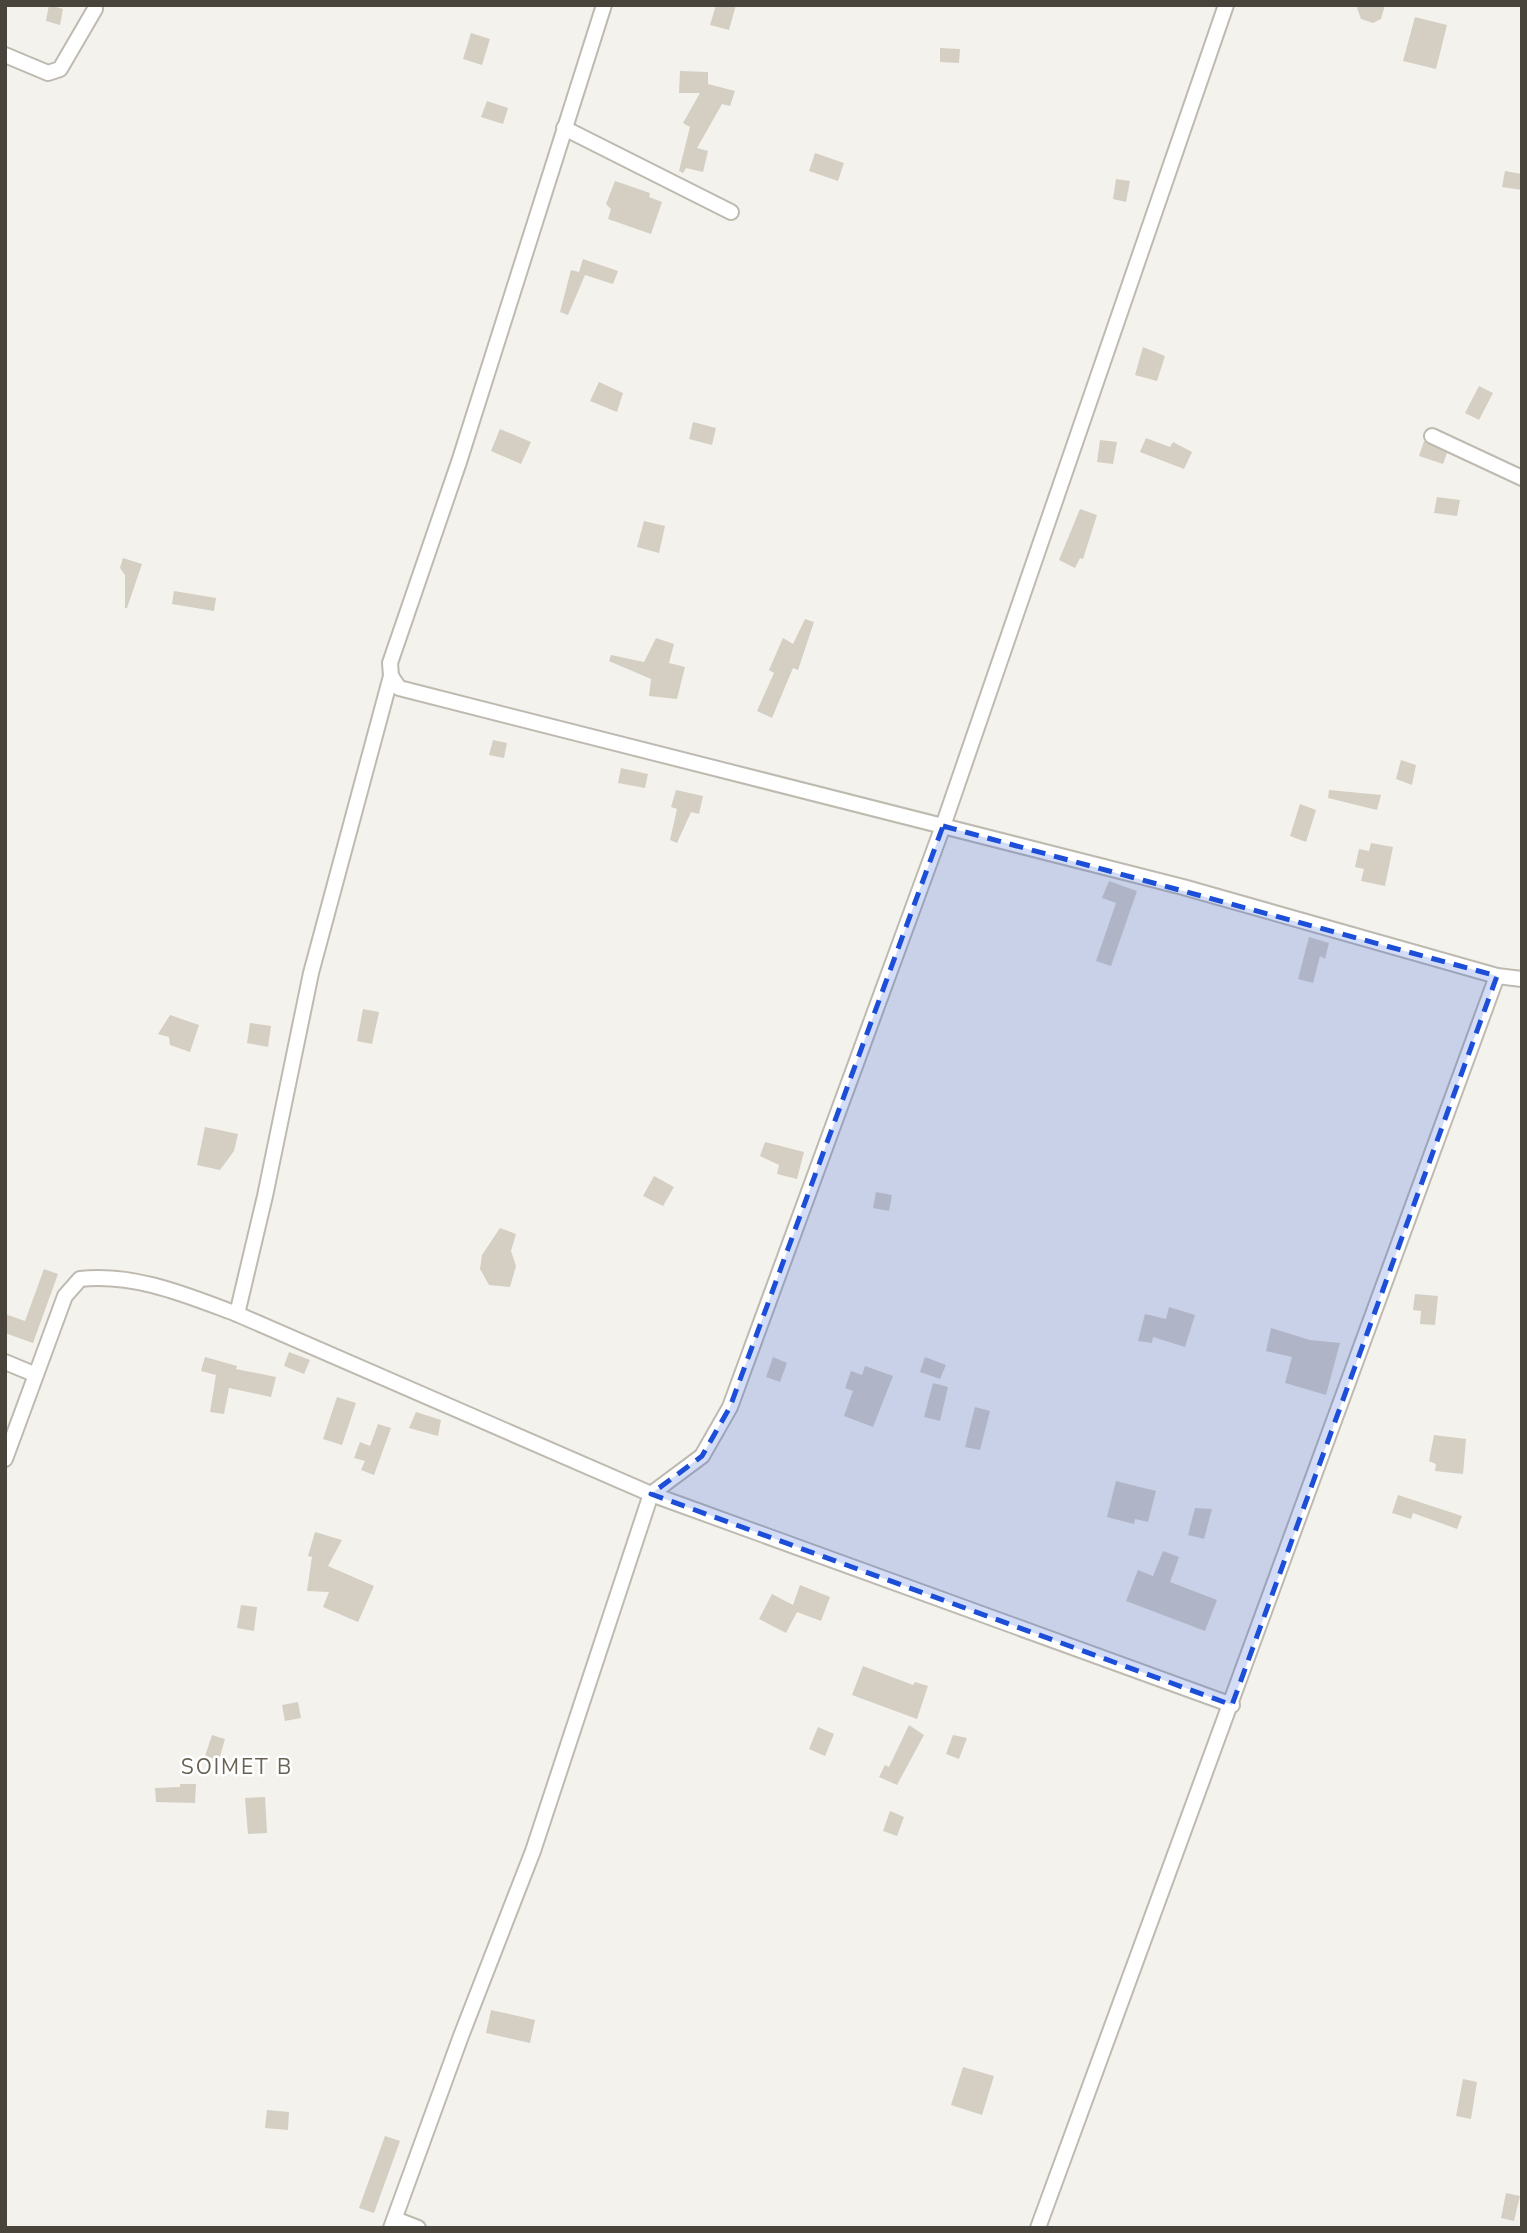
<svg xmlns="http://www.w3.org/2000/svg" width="1527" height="2233" font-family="'Nunito Sans',sans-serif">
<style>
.building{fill:#d5cec3}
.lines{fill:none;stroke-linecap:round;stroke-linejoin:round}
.street-casing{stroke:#bfbab0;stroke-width:18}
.street{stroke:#fff;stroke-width:14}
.marked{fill:#1d4ed8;fill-opacity:0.2;stroke:#1d4ed8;stroke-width:5;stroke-dasharray:14 9;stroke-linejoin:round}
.labels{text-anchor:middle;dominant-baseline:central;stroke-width:5;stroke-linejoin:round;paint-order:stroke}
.quarter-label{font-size:21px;letter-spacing:2px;fill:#6a6153;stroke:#fff}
</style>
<rect width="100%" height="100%" fill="#f4f2ed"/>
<!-- building -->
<g class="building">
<path d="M 49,5 L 63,9 L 60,25 L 46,21 Z"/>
<path d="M 716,5 L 736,5 L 729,30 L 710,25 Z"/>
<path d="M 1356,5 L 1385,5 L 1381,19 L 1373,23 L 1361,19 Z"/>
<path d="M 1415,17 L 1447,25 L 1436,69 L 1403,61 Z"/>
<path d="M 471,33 L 490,39 L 482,65 L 463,59 Z"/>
<path d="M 940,48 L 960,49 L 959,63 L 940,62 Z"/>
<path d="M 680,71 L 708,72 L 708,84 L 735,91 L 730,106 L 722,104 L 697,148 L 708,151 L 703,172 L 686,168 L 683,173 L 679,171 L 690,127 L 683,123 L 700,93 L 679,93 Z"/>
<path d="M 487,101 L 508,108 L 503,124 L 481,117 Z"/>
<path d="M 815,153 L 844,163 L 838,181 L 809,171 Z"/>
<path d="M 1505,171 L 1522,174 L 1522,190 L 1502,187 Z"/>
<path d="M 1116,179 L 1130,181 L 1126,202 L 1113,199 Z"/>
<path d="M 615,181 L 650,193 L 649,197 L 662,202 L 651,234 L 608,219 L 611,209 L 606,204 Z"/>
<path d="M 583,259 L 618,271 L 613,284 L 585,275 L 568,315 L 560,312 L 571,270 L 579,272 Z"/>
<path d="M 1143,347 L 1165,356 L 1157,381 L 1135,375 Z"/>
<path d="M 599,382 L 623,393 L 617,412 L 590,401 Z"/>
<path d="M 1479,386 L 1493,393 L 1479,420 L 1465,413 Z"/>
<path d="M 693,422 L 716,428 L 712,445 L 689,439 Z"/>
<path d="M 500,429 L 531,442 L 521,464 L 491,451 Z"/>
<path d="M 1146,438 L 1170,447 L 1173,442 L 1192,452 L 1184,469 L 1140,452 Z"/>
<path d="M 1100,440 L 1117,442 L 1113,464 L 1097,462 Z"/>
<path d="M 1424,441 L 1447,453 L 1443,464 L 1419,456 Z"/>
<path d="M 1437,497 L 1460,500 L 1457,516 L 1434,513 Z"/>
<path d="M 1080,509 L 1097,515 L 1083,559 L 1080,558 L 1075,568 L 1059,560 Z"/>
<path d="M 644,521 L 665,526 L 659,553 L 637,547 Z"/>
<path d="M 123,558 L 142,564 L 127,608 L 125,608 L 125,575 L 120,568 Z"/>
<path d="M 174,591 L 216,598 L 214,611 L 172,604 Z"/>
<path d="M 805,619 L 814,622 L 798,670 L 793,668 L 772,718 L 757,711 L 774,673 L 769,670 L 783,638 L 793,644 Z"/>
<path d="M 656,638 L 674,644 L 669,663 L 685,667 L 677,699 L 649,696 L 651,679 L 609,661 L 611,655 L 644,662 Z"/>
<path d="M 493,740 L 507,743 L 504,758 L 489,755 Z"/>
<path d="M 1401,760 L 1416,765 L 1412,785 L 1396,779 Z"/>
<path d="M 621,768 L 648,774 L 645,788 L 618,783 Z"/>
<path d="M 676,790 L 703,796 L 699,814 L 691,812 L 677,843 L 670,840 L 677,809 L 671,807 Z"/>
<path d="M 1329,790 L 1381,795 L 1377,810 L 1328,798 Z"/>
<path d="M 1300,804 L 1316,810 L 1306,842 L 1290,836 Z"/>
<path d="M 1371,843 L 1393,847 L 1385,886 L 1361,881 L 1364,869 L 1355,867 L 1359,849 L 1369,851 Z"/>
<path d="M 1109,881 L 1137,891 L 1111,966 L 1096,961 L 1116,903 L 1102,898 Z"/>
<path d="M 1309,937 L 1329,943 L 1325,959 L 1320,956 L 1313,983 L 1298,979 Z"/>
<path d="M 363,1009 L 379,1012 L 372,1044 L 357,1041 Z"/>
<path d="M 170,1015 L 199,1025 L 190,1052 L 170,1045 L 169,1037 L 158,1034 Z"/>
<path d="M 250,1023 L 271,1026 L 268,1047 L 247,1043 Z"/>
<path d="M 205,1127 L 238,1134 L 234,1151 L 220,1170 L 197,1165 Z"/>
<path d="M 765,1142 L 804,1152 L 797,1179 L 777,1174 L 779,1165 L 760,1156 Z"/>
<path d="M 654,1176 L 674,1187 L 663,1206 L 643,1196 Z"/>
<path d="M 876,1192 L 892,1195 L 889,1211 L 873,1208 Z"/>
<path d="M 500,1228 L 516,1234 L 511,1251 L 516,1266 L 510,1287 L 489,1285 L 480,1269 L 482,1255 Z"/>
<path d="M 44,1269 L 58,1274 L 33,1343 L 5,1333 L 5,1314 L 25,1321 Z"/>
<path d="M 1415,1294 L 1438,1296 L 1435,1325 L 1420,1324 L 1421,1311 L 1413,1310 Z"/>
<path d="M 1169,1307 L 1195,1315 L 1185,1347 L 1153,1337 L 1152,1343 L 1138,1341 L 1145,1314 L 1166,1319 Z"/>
<path d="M 1271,1328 L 1310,1340 L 1340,1343 L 1326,1395 L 1285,1383 L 1292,1357 L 1266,1351 Z"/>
<path d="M 289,1352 L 310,1360 L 304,1374 L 284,1366 Z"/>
<path d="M 205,1357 L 237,1366 L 236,1369 L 276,1377 L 271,1397 L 229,1388 L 224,1414 L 210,1412 L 216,1375 L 201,1371 Z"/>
<path d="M 773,1357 L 787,1363 L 780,1382 L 766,1377 Z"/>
<path d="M 925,1357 L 946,1365 L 940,1379 L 920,1372 Z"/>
<path d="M 865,1366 L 893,1376 L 873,1427 L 844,1416 L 853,1391 L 845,1388 L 851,1371 L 862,1375 Z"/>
<path d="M 933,1383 L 948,1387 L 940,1421 L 924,1417 Z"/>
<path d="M 337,1397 L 356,1403 L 342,1445 L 323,1439 Z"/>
<path d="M 975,1407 L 990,1411 L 980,1450 L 965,1447 Z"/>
<path d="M 416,1412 L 441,1420 L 438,1436 L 409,1428 Z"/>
<path d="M 378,1424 L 391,1428 L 374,1475 L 361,1470 L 365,1461 L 354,1458 L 360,1442 L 370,1446 Z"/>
<path d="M 1434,1435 L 1466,1439 L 1463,1474 L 1435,1471 L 1436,1464 L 1429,1461 Z"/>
<path d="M 1116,1481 L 1156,1491 L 1148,1522 L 1135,1519 L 1134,1524 L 1107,1517 Z"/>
<path d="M 1398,1495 L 1462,1516 L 1457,1529 L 1413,1513 L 1411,1519 L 1392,1513 Z"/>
<path d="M 1195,1508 L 1212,1509 L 1204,1539 L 1188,1535 Z"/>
<path d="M 315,1532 L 342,1540 L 328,1566 L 374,1586 L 358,1622 L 323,1607 L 329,1592 L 307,1591 L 312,1557 L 308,1556 Z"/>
<path d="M 1163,1551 L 1179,1557 L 1170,1582 L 1217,1600 L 1205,1631 L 1126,1601 L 1138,1570 L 1153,1576 Z"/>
<path d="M 800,1585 L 830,1597 L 821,1621 L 797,1612 L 786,1633 L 759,1619 L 772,1594 L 793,1605 Z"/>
<path d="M 241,1605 L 257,1607 L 254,1631 L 237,1628 Z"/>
<path d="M 863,1666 L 913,1685 L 915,1682 L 928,1686 L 917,1719 L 852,1695 Z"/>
<path d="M 298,1702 L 301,1718 L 285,1721 L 282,1705 Z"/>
<path d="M 909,1725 L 924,1735 L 897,1785 L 879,1777 L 885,1765 L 889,1767 Z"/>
<path d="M 818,1727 L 834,1734 L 825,1756 L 809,1749 Z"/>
<path d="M 212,1735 L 225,1739 L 219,1760 L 205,1756 Z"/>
<path d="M 953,1735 L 967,1738 L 959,1759 L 946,1754 Z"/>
<path d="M 180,1784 L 196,1784 L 195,1803 L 156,1802 L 155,1788 L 180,1787 Z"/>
<path d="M 265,1797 L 267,1833 L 248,1834 L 245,1798 Z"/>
<path d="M 890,1811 L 904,1817 L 897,1836 L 883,1831 Z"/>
<path d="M 491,2010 L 535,2020 L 530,2043 L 486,2033 Z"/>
<path d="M 963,2067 L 994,2076 L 982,2115 L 951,2105 Z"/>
<path d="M 1463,2079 L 1477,2082 L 1471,2119 L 1456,2116 Z"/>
<path d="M 267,2110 L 289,2112 L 288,2130 L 265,2128 Z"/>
<path d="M 385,2136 L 400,2141 L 374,2213 L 359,2208 Z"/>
<path d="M 1506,2193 L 1520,2196 L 1514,2221 L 1501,2218 Z"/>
</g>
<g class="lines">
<defs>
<g id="street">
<path d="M 604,5 L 459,462 L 390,663 L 391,676 L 399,688 L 1183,887 L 1497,976 L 1522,979"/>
<path d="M 5,55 L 48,73 L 60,69 L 95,9"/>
<path d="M 564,128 L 731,212"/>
<path d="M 1432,436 L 1522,478"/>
<path d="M 391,676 L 311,973 L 265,1196 L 237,1314 L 651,1494 L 1232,1705"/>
<path d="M 5,1362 L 34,1374"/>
<path d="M 5,1459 L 65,1296 L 80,1279 C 135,1273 186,1295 237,1314"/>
<path d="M 395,2219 L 418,2228"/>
<path d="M 391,2228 L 461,2036 L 533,1851 L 651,1494 L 702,1456 L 730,1407 L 943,826 L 1226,5"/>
<path d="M 1038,2228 L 1497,976"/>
</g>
</defs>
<!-- street casing -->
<use href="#street" class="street-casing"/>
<!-- street -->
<use href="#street" class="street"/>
</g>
<!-- marked area -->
<path class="marked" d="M 943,826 L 1497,976 L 1232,1705 L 651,1494 L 702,1456 L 730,1407 Z"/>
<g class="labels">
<!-- quarter labels -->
<g class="quarter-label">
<text x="237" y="1767">SOIMET B</text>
</g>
</g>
<!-- border -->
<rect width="1527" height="2233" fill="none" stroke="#48433b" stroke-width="14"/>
</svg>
